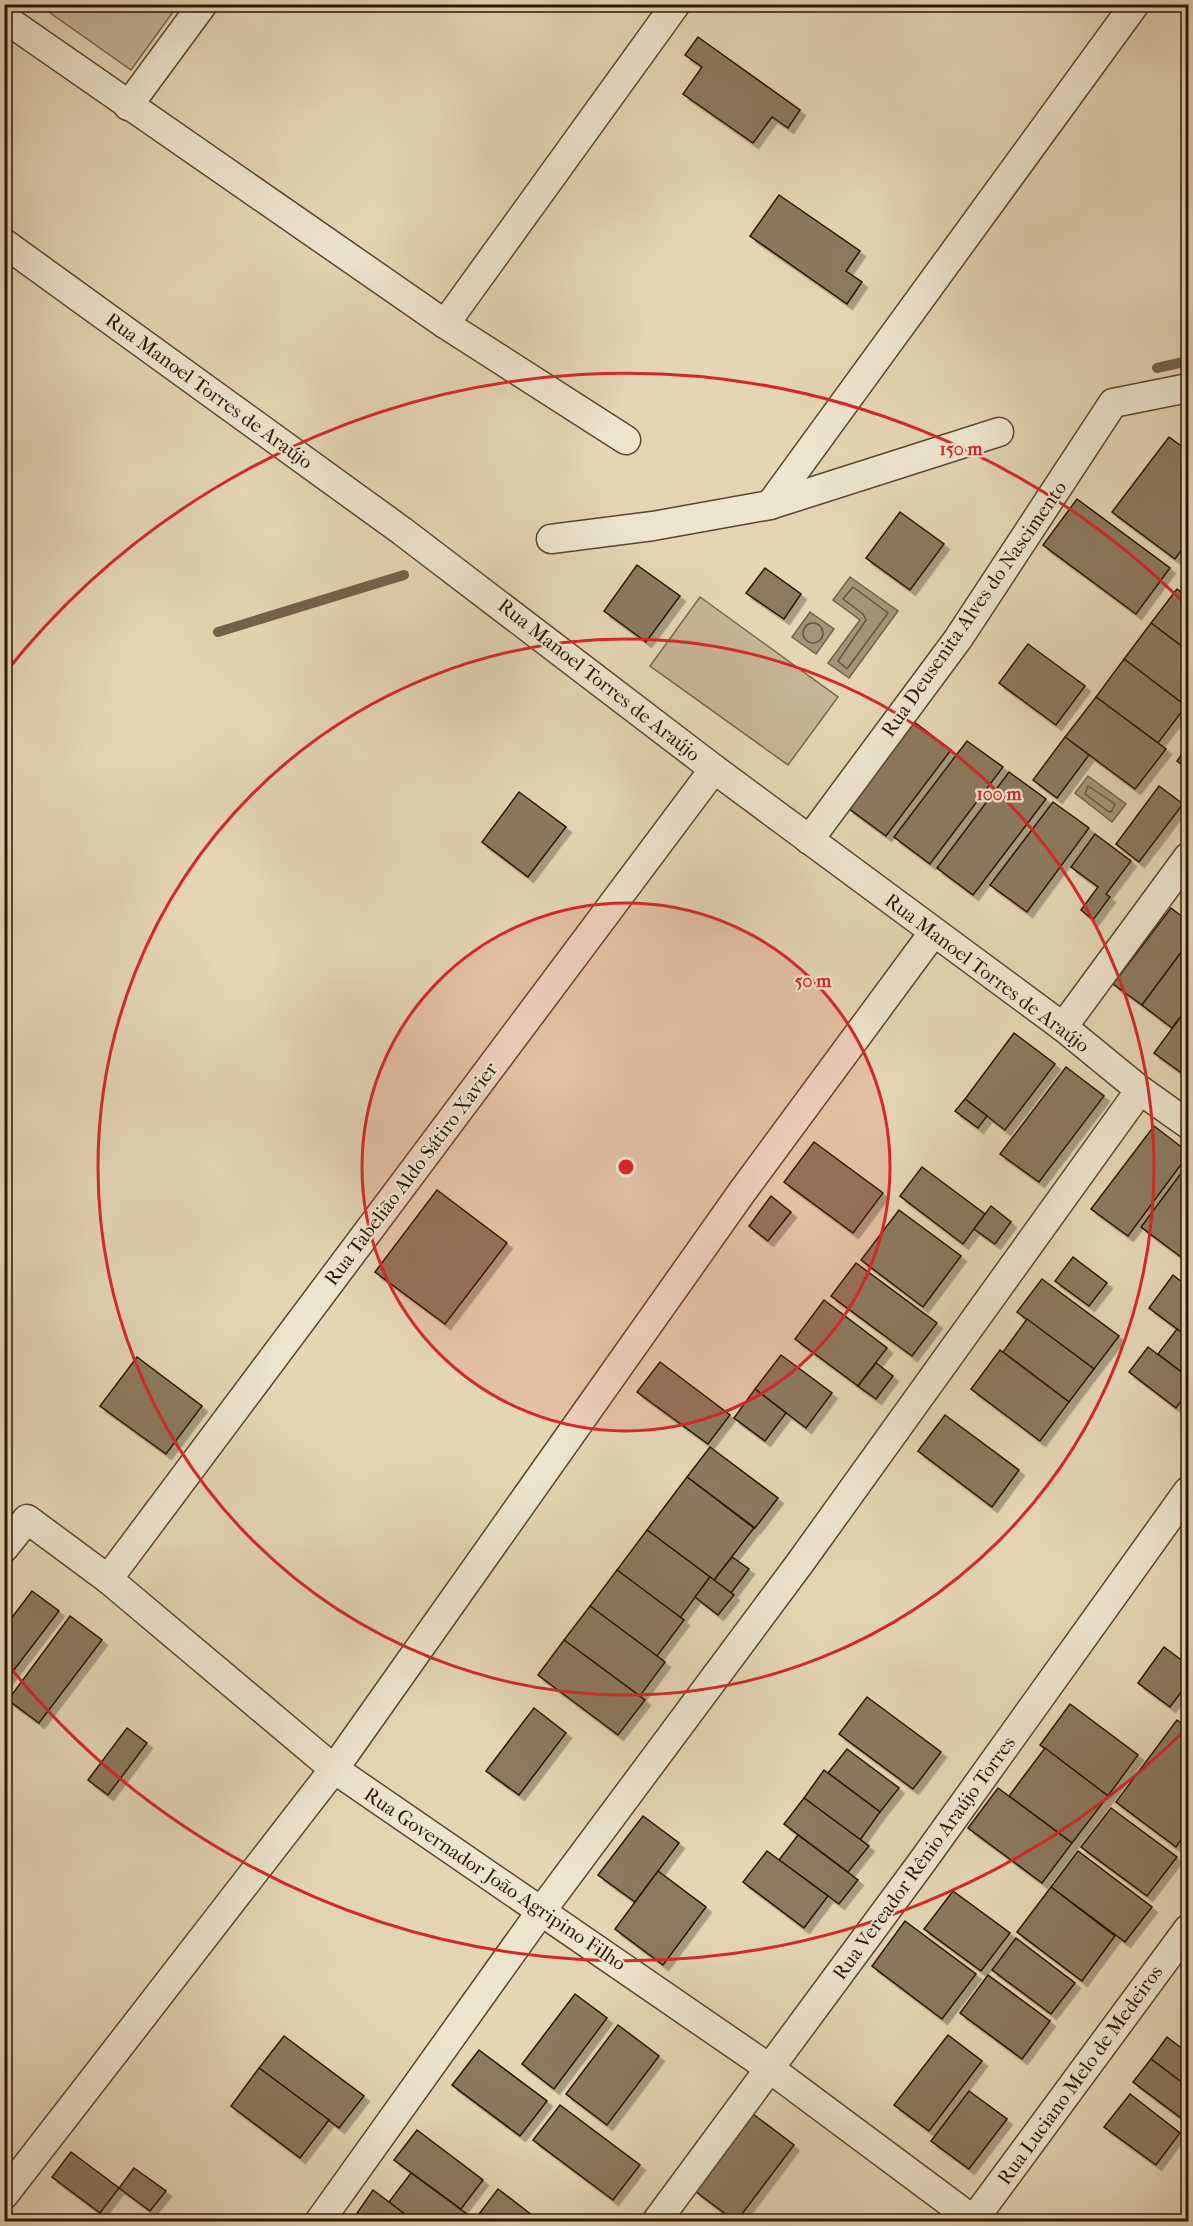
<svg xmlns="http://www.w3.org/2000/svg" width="1193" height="2226" font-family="'IM FELL French Canon',serif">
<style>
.green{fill:#c5b496;stroke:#78644e;stroke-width:1.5}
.water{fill:#a59479;stroke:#75614b;stroke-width:1.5}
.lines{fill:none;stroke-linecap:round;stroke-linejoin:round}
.shore{stroke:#685440;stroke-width:1.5}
.stream{stroke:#75614b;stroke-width:10}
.building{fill:#8c7960;stroke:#2c1506;stroke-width:1.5;filter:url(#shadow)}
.minor-casing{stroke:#5a4532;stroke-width:31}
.minor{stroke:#ede4ce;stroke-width:28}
.ring{fill:none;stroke:#d62828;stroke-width:3}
.labels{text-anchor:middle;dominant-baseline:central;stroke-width:4.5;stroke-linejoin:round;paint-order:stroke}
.street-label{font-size:20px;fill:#2c1506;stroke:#ede4ce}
.centre{fill:#d62828;stroke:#ede4ce;stroke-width:3}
.ring-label{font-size:18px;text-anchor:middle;font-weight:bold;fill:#d62828;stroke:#ede4ce;stroke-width:4.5;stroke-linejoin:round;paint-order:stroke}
</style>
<defs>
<filter id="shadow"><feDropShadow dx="5.5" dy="5.5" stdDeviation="0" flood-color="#0004"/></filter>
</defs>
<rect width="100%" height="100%" fill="#e4d5b4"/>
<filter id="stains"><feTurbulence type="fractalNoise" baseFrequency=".00333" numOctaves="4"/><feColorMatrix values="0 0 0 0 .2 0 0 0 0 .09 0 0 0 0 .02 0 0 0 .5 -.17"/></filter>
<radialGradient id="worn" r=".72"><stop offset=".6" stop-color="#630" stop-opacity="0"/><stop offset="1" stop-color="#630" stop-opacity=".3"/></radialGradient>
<!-- green -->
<g class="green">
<path d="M 39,5 L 178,5 L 131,70 Z"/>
<path d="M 700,597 L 838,697 L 788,765 L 650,666 Z"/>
</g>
<!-- water -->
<g class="water">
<path d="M 850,577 L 898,611 L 849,678 L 828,663 L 860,620 L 833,600 Z"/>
<path d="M 810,612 L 834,629 L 816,654 L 792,637 Z"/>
<path d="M 1088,776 L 1126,804 L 1112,822 L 1075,793 Z"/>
</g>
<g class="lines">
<!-- shore -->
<g class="shore">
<path d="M 853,587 L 888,613 L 847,669 L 838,661 L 866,620 L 863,614 L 843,599 Z"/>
<circle cx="813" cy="633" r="10"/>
<path d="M 1088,786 L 1115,804 L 1112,811 L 1109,812 L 1085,794 Z"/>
</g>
<!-- stream -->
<g class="stream">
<path d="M 1157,368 L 1188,361"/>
<path d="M 218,632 L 404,575"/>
</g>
</g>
<!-- building -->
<g class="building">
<path d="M 698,37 L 800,110 L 788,128 L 772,117 L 753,143 L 683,94 L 702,67 L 685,55 Z"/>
<path d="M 779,195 L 860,251 L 846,271 L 862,282 L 847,304 L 750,236 Z"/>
<path d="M 1169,437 L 1188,451 L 1188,541 L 1175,559 L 1112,512 Z"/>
<path d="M 1077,499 L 1170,568 L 1136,614 L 1043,545 Z"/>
<path d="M 900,512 L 944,544 L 910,590 L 866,558 Z"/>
<path d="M 637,565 L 680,596 L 646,642 L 604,611 Z"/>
<path d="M 765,568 L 801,594 L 784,619 L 746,593 Z"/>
<path d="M 1177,589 L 1188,597 L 1188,651 L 1151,623 Z"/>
<path d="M 1151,623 L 1188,651 L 1188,708 L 1124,659 Z"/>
<path d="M 1028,644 L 1085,686 L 1056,725 L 999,683 Z"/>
<path d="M 1124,659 L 1186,706 L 1158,743 L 1096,697 Z"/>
<path d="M 1096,697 L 1166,749 L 1135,789 L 1065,737 Z"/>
<path d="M 913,721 L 951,750 L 886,836 L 848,808 Z"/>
<path d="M 1065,737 L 1089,755 L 1057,798 L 1033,780 Z"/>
<path d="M 967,741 L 1003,767 L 930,864 L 894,837 Z"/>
<path d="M 1188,745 L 1188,770 L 1177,761 Z"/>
<path d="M 1009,772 L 1046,799 L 973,895 L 937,868 Z"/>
<path d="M 1159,786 L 1183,804 L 1139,862 L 1116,844 Z"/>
<path d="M 519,792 L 566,827 L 528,877 L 482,842 Z"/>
<path d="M 1053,802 L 1089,828 L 1027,912 L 990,885 Z"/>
<path d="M 1095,834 L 1131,861 L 1106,894 L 1110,897 L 1093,920 L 1081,910 L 1098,887 L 1071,867 Z"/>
<path d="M 1171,908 L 1188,921 L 1188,943 L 1142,1005 L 1113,984 Z"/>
<path d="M 1188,943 L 1188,1007 L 1172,1028 L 1142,1005 Z"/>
<path d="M 1188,1007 L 1188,1066 L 1183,1074 L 1154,1053 Z"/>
<path d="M 1014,1033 L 1055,1064 L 1005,1130 L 965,1099 Z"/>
<path d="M 1066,1067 L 1104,1096 L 1039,1182 L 1000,1154 Z"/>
<path d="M 965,1099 L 987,1116 L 978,1128 L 955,1111 Z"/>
<path d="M 1154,1126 L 1188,1152 L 1188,1155 L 1128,1236 L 1091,1209 Z"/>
<path d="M 814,1142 L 883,1193 L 853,1233 L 784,1182 Z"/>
<path d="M 1188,1164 L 1188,1247 L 1181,1257 L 1141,1227 Z"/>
<path d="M 922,1167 L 985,1214 L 963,1244 L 900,1196 Z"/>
<path d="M 437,1190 L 507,1243 L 445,1324 L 375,1272 Z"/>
<path d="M 771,1196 L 791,1212 L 768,1241 L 749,1226 Z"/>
<path d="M 991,1206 L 1011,1222 L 995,1244 L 974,1229 Z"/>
<path d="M 899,1210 L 961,1256 L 923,1307 L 861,1260 Z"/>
<path d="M 1073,1257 L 1107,1283 L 1089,1306 L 1055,1281 Z"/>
<path d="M 856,1263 L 937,1323 L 912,1356 L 831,1296 Z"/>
<path d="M 1173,1275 L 1188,1287 L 1188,1337 L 1149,1308 Z"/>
<path d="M 1042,1279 L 1119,1336 L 1094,1369 L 1017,1312 Z"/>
<path d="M 824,1300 L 887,1348 L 858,1386 L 795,1339 Z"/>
<path d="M 1027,1319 L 1094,1369 L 1069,1402 L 1003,1352 Z"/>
<path d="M 1177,1329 L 1188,1337 L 1188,1377 L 1158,1354 Z"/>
<path d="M 1148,1347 L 1188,1377 L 1188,1392 L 1176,1408 L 1129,1372 Z"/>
<path d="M 1000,1350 L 1069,1402 L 1040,1441 L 971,1389 Z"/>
<path d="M 781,1355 L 832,1393 L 806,1428 L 755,1389 Z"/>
<path d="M 137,1357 L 202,1406 L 166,1454 L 100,1406 Z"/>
<path d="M 660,1362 L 730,1415 L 708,1444 L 637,1392 Z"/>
<path d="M 876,1363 L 893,1376 L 876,1399 L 858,1386 Z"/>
<path d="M 755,1389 L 786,1413 L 765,1441 L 734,1418 Z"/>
<path d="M 945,1415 L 1019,1470 L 992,1507 L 918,1451 Z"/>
<path d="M 710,1447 L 778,1498 L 755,1528 L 687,1477 Z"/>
<path d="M 687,1477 L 754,1528 L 714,1580 L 647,1530 Z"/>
<path d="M 647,1530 L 710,1577 L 680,1618 L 617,1570 Z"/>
<path d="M 732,1557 L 749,1569 L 731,1593 L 714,1580 Z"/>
<path d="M 617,1570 L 684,1620 L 657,1656 L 590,1606 Z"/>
<path d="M 710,1577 L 734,1595 L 718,1615 L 695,1597 Z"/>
<path d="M 32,1591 L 59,1611 L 4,1683 L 4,1628 Z"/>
<path d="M 590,1606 L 665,1662 L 640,1696 L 564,1640 Z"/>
<path d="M 70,1616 L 102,1640 L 39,1723 L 8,1700 Z"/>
<path d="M 564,1640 L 645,1700 L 618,1735 L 538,1675 Z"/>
<path d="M 1164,1647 L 1188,1665 L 1188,1683 L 1170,1707 L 1138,1683 Z"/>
<path d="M 867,1697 L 941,1752 L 913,1789 L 839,1734 Z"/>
<path d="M 1070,1704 L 1138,1755 L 1108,1796 L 1040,1745 Z"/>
<path d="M 534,1708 L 566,1733 L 519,1795 L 486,1771 Z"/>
<path d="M 1177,1720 L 1188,1728 L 1188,1830 L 1176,1847 L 1116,1802 Z"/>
<path d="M 127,1728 L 147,1743 L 108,1795 L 88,1780 Z"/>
<path d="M 1045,1748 L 1108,1796 L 1072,1843 L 1009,1796 Z"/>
<path d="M 847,1749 L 899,1788 L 880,1812 L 828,1773 Z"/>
<path d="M 824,1770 L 880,1812 L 860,1840 L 804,1798 Z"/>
<path d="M 998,1788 L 1072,1843 L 1042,1883 L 968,1828 Z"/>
<path d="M 804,1798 L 869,1846 L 848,1872 L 784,1824 Z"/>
<path d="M 1111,1808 L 1177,1857 L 1147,1896 L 1081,1847 Z"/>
<path d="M 643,1816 L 679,1843 L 635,1902 L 598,1875 Z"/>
<path d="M 798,1835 L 858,1880 L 839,1904 L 779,1860 Z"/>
<path d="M 767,1851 L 828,1896 L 804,1928 L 743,1882 Z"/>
<path d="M 1078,1851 L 1152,1907 L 1125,1942 L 1051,1887 Z"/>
<path d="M 658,1871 L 706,1907 L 663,1965 L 615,1929 Z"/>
<path d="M 1051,1887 L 1115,1936 L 1082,1981 L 1017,1932 Z"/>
<path d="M 953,1891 L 1010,1933 L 981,1971 L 924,1929 Z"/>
<path d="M 905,1921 L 976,1974 L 942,2019 L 872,1966 Z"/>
<path d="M 1016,1938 L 1075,1983 L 1051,2014 L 992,1970 Z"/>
<path d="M 988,1975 L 1050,2021 L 1022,2059 L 960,2013 Z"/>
<path d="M 575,1994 L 607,2018 L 554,2089 L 522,2064 Z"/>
<path d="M 618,2025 L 659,2056 L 607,2125 L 566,2094 Z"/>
<path d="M 948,2035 L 982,2061 L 929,2131 L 894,2105 Z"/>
<path d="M 284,2036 L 364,2096 L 339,2128 L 259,2068 Z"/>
<path d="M 1167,2037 L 1188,2053 L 1188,2087 L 1151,2059 Z"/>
<path d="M 479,2050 L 547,2101 L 520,2136 L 452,2085 Z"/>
<path d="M 1151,2059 L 1188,2087 L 1188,2115 L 1185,2121 L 1133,2082 Z"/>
<path d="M 259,2068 L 329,2120 L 300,2158 L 231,2106 Z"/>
<path d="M 969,2091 L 1007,2119 L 969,2169 L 931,2141 Z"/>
<path d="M 1130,2094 L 1180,2133 L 1156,2165 L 1104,2127 Z"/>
<path d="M 560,2105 L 640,2165 L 613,2200 L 533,2140 Z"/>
<path d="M 753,2114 L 794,2145 L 736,2222 L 695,2191 Z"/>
<path d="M 417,2130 L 483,2180 L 461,2209 L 394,2160 Z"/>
<path d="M 71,2152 L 119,2188 L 100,2213 L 52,2177 Z"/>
<path d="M 134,2168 L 166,2191 L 150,2211 L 119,2188 Z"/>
<path d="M 411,2173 L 471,2217 L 468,2222 L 415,2222 L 389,2202 Z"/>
<path d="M 498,2189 L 541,2222 L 473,2222 Z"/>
<path d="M 373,2190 L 389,2202 L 415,2222 L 351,2222 Z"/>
</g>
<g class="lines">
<defs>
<g id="minor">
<path d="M 4,18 L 445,324 L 626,440"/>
<path d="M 128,106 L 203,4"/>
<path d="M 4,243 L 402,531 L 714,769 L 1063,1027 L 1140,1090 L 1188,1124"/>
<path d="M 445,324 L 676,4"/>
<path d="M 770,505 L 1135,4"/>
<path d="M 551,539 L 653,526 L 770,505 L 999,432"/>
<path d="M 809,840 L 958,639 L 1113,403 L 1188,388"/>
<path d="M 1063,1027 L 1188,857"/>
<path d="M 4,1548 L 27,1519 L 108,1579 L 334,1769 L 769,2068 L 976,2222"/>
<path d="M 108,1579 L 714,769"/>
<path d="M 4,2195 L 334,1769 L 742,1192 L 933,933"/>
<path d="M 319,2222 L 542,1910 L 800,1563 L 1140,1090"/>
<path d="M 656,2222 L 922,1862 L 1188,1491"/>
<path d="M 972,2222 L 1188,1929"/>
</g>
</defs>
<!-- minor casing -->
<use href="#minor" class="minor-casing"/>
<!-- minor -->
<use href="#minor" class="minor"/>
</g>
<!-- distance rings -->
<circle cx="626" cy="1167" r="264" fill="#d62828" fill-opacity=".12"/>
<g class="ring">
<circle cx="626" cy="1167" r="264"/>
<circle cx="626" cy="1167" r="528"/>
<path d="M1187 1728A793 793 0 0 1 5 1661M5 673A793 793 0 0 1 1187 606"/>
</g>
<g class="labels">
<!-- street labels -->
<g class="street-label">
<text transform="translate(209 391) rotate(36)">Rua Manoel Torres de Araújo</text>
<text transform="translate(974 609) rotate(-55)">Rua Deusenita Alves do Nascimento</text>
<text transform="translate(599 680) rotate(38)">Rua Manoel Torres de Araújo</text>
<text transform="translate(987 973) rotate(37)">Rua Manoel Torres de Araújo</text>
<text transform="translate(411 1174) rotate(-53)">Rua Tabelião Aldo Sátiro Xavier</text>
<text transform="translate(924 1858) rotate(-54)">Rua Vereador Rênio Araújo Torres</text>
<text transform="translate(495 1879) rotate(34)">Rua Governador João Agripino Filho</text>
<text transform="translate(1080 2075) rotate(-54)">Rua Luciano Melo de Medeiros</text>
</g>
</g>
<circle cx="626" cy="1167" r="9" class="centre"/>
<g class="ring-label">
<text x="961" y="455">150 m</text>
<text x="999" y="800">100 m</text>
<text x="813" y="987">50 m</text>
</g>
<!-- margin -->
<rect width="1193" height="2226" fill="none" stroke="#e4d5b4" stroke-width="24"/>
<rect x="6" y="6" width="1181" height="2214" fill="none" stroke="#2c1506" stroke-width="3"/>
<rect x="12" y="12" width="1169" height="2202" fill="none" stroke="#2c1506" stroke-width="1.5"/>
<rect width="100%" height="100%" filter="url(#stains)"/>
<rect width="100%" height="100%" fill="url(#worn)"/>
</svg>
